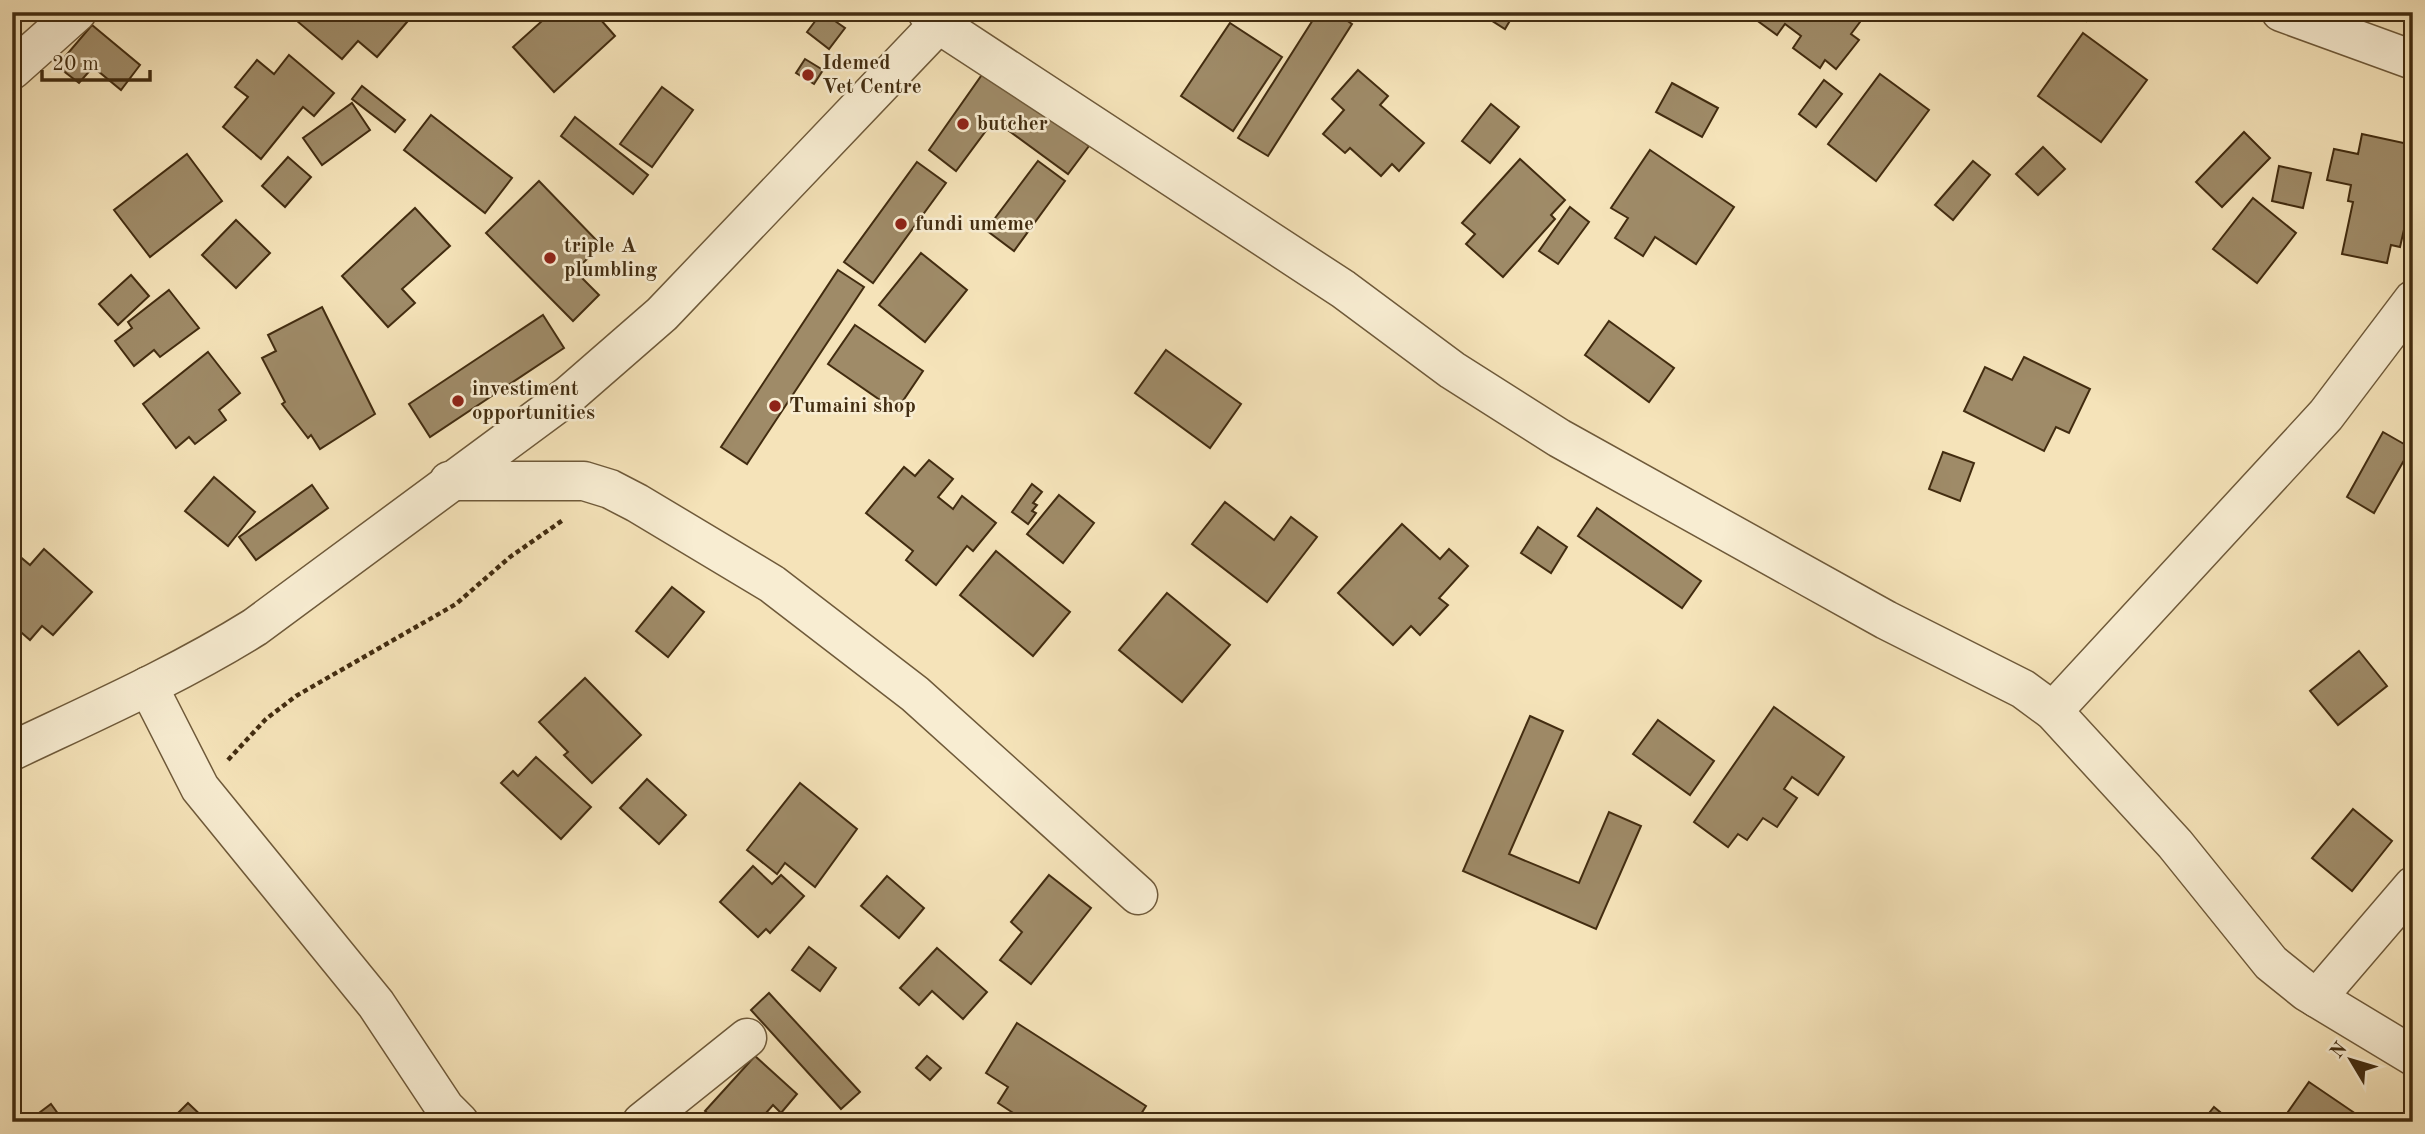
<svg xmlns="http://www.w3.org/2000/svg" width="2425" height="1134" font-family="'Old Standard TT',serif">
<style>
.building{fill:#9f8b68;stroke:#422c10;stroke-width:2}
.lines{fill:none;stroke-linecap:round;stroke-linejoin:round}
.minor-casing{stroke:#6f5a3a;stroke-width:41}
.path{stroke:#422c10;stroke-width:4.5;stroke-dasharray:5 3.5;stroke-linecap:butt}
.minor{stroke:#f8edd2;stroke-width:38}
.poi-dot{fill:#8f2418;stroke:#f8edd2;stroke-width:2.5}
.labels{text-anchor:middle;dominant-baseline:central;stroke-width:5;stroke-linejoin:round;paint-order:stroke}
.poi-label{font-size:21px;font-weight:bold;fill:#422c10;stroke:#f8edd2;text-anchor:start}
</style>
<rect width="100%" height="100%" fill="#f5e3b9"/>
<filter id="stains"><feTurbulence type="fractalNoise" baseFrequency=".00286" numOctaves="4"/><feColorMatrix values="0 0 0 0 .2 0 0 0 0 .09 0 0 0 0 .02 0 0 0 .5 -.17"/></filter>
<radialGradient id="worn" r=".72"><stop offset=".6" stop-color="#630" stop-opacity="0"/><stop offset="1" stop-color="#630" stop-opacity=".3"/></radialGradient>
<!-- building -->
<g class="building">
<path d="M 305,12 L 395,12 L 407,22 L 377,57 L 358,41 L 342,59 L 297,21 Z"/>
<path d="M 552,12 L 594,12 L 615,36 L 554,92 L 513,47 Z"/>
<path d="M 822,12 L 845,28 L 829,49 L 807,32 Z"/>
<path d="M 1318,12 L 1334,12 L 1352,24 L 1268,156 L 1238,138 Z"/>
<path d="M 1478,12 L 1515,12 L 1505,29 Z"/>
<path d="M 1760,12 L 1863,12 L 1866,14 L 1851,34 L 1859,40 L 1836,69 L 1825,60 L 1820,68 L 1793,48 L 1801,36 L 1785,24 L 1777,35 L 1755,19 Z"/>
<path d="M 2064,12 L 2095,12 L 2086,21 Z"/>
<path d="M 1230,23 L 1282,57 L 1233,131 L 1181,96 Z"/>
<path d="M 92,25 L 140,65 L 121,90 L 93,67 L 79,83 L 57,66 Z"/>
<path d="M 2083,33 L 2147,80 L 2101,142 L 2038,96 Z"/>
<path d="M 289,55 L 334,93 L 314,116 L 303,107 L 261,159 L 223,127 L 248,97 L 235,87 L 257,60 L 274,74 Z"/>
<path d="M 805,59 L 823,70 L 814,84 L 796,73 Z"/>
<path d="M 986,69 L 1089,146 L 1068,174 L 994,120 L 956,171 L 929,150 Z"/>
<path d="M 1358,70 L 1388,96 L 1380,105 L 1424,143 L 1399,171 L 1392,164 L 1381,176 L 1350,148 L 1345,153 L 1323,134 L 1344,110 L 1332,99 Z"/>
<path d="M 1880,74 L 1929,110 L 1876,181 L 1828,144 Z"/>
<path d="M 1824,80 L 1842,94 L 1816,127 L 1799,114 Z"/>
<path d="M 1672,83 L 1718,108 L 1702,137 L 1656,112 Z"/>
<path d="M 362,86 L 405,120 L 395,132 L 352,99 Z"/>
<path d="M 662,87 L 693,110 L 652,167 L 620,144 Z"/>
<path d="M 352,103 L 370,130 L 322,165 L 303,138 Z"/>
<path d="M 1491,104 L 1519,127 L 1490,163 L 1462,141 Z"/>
<path d="M 431,115 L 512,178 L 485,213 L 404,150 Z"/>
<path d="M 575,117 L 648,175 L 633,194 L 561,136 Z"/>
<path d="M 2244,132 L 2270,158 L 2222,207 L 2196,182 Z"/>
<path d="M 2362,134 L 2413,145 L 2413,190 L 2400,247 L 2391,245 L 2387,263 L 2342,254 L 2353,202 L 2348,201 L 2351,185 L 2327,180 L 2334,149 L 2358,154 Z"/>
<path d="M 2043,147 L 2065,169 L 2038,195 L 2016,174 Z"/>
<path d="M 1650,150 L 1734,207 L 1696,264 L 1655,237 L 1643,256 L 1615,238 L 1628,218 L 1611,208 Z"/>
<path d="M 187,154 L 222,201 L 150,257 L 114,210 Z"/>
<path d="M 288,157 L 311,177 L 285,207 L 262,186 Z"/>
<path d="M 1520,159 L 1565,200 L 1551,215 L 1555,219 L 1503,277 L 1466,244 L 1475,234 L 1462,223 Z"/>
<path d="M 1038,161 L 1065,181 L 1014,251 L 986,230 Z"/>
<path d="M 1973,161 L 1990,175 L 1953,220 L 1935,205 Z"/>
<path d="M 917,162 L 946,183 L 873,283 L 844,262 Z"/>
<path d="M 2279,166 L 2311,173 L 2303,208 L 2272,201 Z"/>
<path d="M 539,181 L 601,245 L 575,271 L 599,295 L 573,321 L 486,233 Z"/>
<path d="M 2253,198 L 2296,233 L 2257,283 L 2213,249 Z"/>
<path d="M 1570,207 L 1589,222 L 1558,264 L 1539,251 Z"/>
<path d="M 415,208 L 450,246 L 402,289 L 415,303 L 388,327 L 342,276 Z"/>
<path d="M 236,220 L 270,253 L 236,288 L 202,255 Z"/>
<path d="M 921,253 L 967,290 L 925,342 L 879,305 Z"/>
<path d="M 838,270 L 864,287 L 747,464 L 721,447 Z"/>
<path d="M 131,275 L 149,296 L 118,325 L 99,304 Z"/>
<path d="M 169,290 L 199,328 L 160,357 L 154,350 L 134,366 L 115,341 L 132,328 L 128,322 Z"/>
<path d="M 322,307 L 375,414 L 320,449 L 311,435 L 308,438 L 282,404 L 285,402 L 262,358 L 276,351 L 268,335 Z"/>
<path d="M 543,315 L 564,348 L 430,437 L 409,404 Z"/>
<path d="M 1609,321 L 1674,368 L 1649,402 L 1585,355 Z"/>
<path d="M 855,325 L 923,371 L 896,411 L 828,364 Z"/>
<path d="M 1166,350 L 1241,404 L 1210,448 L 1135,393 Z"/>
<path d="M 208,352 L 240,393 L 219,410 L 226,420 L 195,444 L 189,437 L 176,448 L 143,404 Z"/>
<path d="M 2024,357 L 2090,389 L 2069,433 L 2056,427 L 2044,451 L 1964,411 L 1985,367 L 2012,380 Z"/>
<path d="M 2383,432 L 2411,448 L 2374,513 L 2347,497 Z"/>
<path d="M 1943,452 L 1974,463 L 1960,501 L 1929,489 Z"/>
<path d="M 929,460 L 953,479 L 938,497 L 953,509 L 962,496 L 996,523 L 973,551 L 967,546 L 936,585 L 906,560 L 913,551 L 866,513 L 904,467 L 915,476 Z"/>
<path d="M 214,477 L 255,512 L 228,546 L 185,511 Z"/>
<path d="M 1032,484 L 1042,492 L 1033,503 L 1037,505 L 1032,511 L 1036,513 L 1028,524 L 1012,512 Z"/>
<path d="M 312,485 L 328,508 L 256,560 L 239,537 Z"/>
<path d="M 1059,495 L 1094,523 L 1063,563 L 1027,534 Z"/>
<path d="M 1225,502 L 1274,540 L 1291,517 L 1317,537 L 1267,602 L 1192,544 Z"/>
<path d="M 1597,508 L 1701,581 L 1682,608 L 1578,536 Z"/>
<path d="M 1402,524 L 1440,559 L 1449,549 L 1468,566 L 1439,598 L 1448,605 L 1420,635 L 1411,626 L 1393,645 L 1338,593 Z"/>
<path d="M 1538,527 L 1567,547 L 1551,573 L 1521,553 Z"/>
<path d="M 44,549 L 92,592 L 53,635 L 42,626 L 30,640 L 15,627 L 12,630 L 12,550 L 30,565 Z"/>
<path d="M 996,551 L 1070,612 L 1033,656 L 960,595 Z"/>
<path d="M 672,587 L 704,612 L 668,657 L 636,631 Z"/>
<path d="M 1167,593 L 1230,645 L 1182,702 L 1119,650 Z"/>
<path d="M 2359,651 L 2387,686 L 2338,725 L 2310,691 Z"/>
<path d="M 585,678 L 641,735 L 592,783 L 564,755 L 568,752 L 539,722 Z"/>
<path d="M 1774,707 L 1844,757 L 1818,795 L 1792,777 L 1784,789 L 1797,798 L 1777,827 L 1763,818 L 1747,840 L 1738,834 L 1728,847 L 1694,822 Z"/>
<path d="M 1530,716 L 1563,731 L 1509,854 L 1579,883 L 1609,812 L 1641,826 L 1596,929 L 1463,871 Z"/>
<path d="M 1658,720 L 1714,761 L 1690,795 L 1633,754 Z"/>
<path d="M 536,757 L 591,807 L 561,839 L 501,783 L 513,771 L 518,776 Z"/>
<path d="M 647,779 L 686,815 L 659,844 L 620,808 Z"/>
<path d="M 800,783 L 857,829 L 815,887 L 785,863 L 777,874 L 747,850 Z"/>
<path d="M 2353,809 L 2392,841 L 2352,891 L 2312,858 Z"/>
<path d="M 753,866 L 772,884 L 781,875 L 804,896 L 770,933 L 766,929 L 758,937 L 720,902 Z"/>
<path d="M 1049,875 L 1091,908 L 1031,984 L 1000,960 L 1022,932 L 1011,922 Z"/>
<path d="M 887,876 L 924,908 L 899,938 L 861,906 Z"/>
<path d="M 809,947 L 836,968 L 820,991 L 792,970 Z"/>
<path d="M 937,948 L 987,992 L 963,1019 L 932,991 L 919,1005 L 900,988 Z"/>
<path d="M 769,993 L 860,1092 L 841,1109 L 751,1010 Z"/>
<path d="M 1017,1023 L 1146,1106 L 1136,1122 L 1027,1122 L 998,1103 L 1008,1087 L 986,1073 Z"/>
<path d="M 755,1056 L 797,1094 L 781,1113 L 773,1105 L 758,1122 L 717,1122 L 705,1111 Z"/>
<path d="M 927,1056 L 941,1068 L 930,1080 L 916,1068 Z"/>
<path d="M 2309,1082 L 2359,1116 L 2356,1122 L 2281,1122 Z"/>
<path d="M 188,1103 L 208,1122 L 169,1122 Z"/>
<path d="M 51,1104 L 64,1122 L 27,1122 Z"/>
<path d="M 2214,1107 L 2232,1122 L 2202,1122 Z"/>
</g>
<g class="lines">
<defs>
<g id="minor">
<path d="M 927,12 L 940,25 L 1343,289 L 1452,370 L 1559,438 L 1886,620 L 2023,689 L 2053,711 L 2175,844 L 2271,963 L 2307,992 L 2413,1056"/>
<path d="M 2281,12 L 2413,60"/>
<path d="M 12,70 L 77,12"/>
<path d="M 449,481 L 584,481 L 610,489 L 637,503 L 772,584 L 915,694 L 1138,895"/>
<path d="M 148,686 L 200,788 L 376,1004 L 445,1108 L 459,1122"/>
<path d="M 2053,711 L 2326,415 L 2413,300"/>
<path d="M 12,751 C 94,712 178,675 255,627 L 569,395 L 662,314 L 950,12"/>
<path d="M 2317,998 L 2413,886"/>
<path d="M 642,1122 L 747,1038"/>
</g>
</defs>
<!-- minor casing -->
<use href="#minor" class="minor-casing"/>
<!-- path -->
<path class="path" d="M 228,760 L 266,719 L 296,696 L 456,604 L 510,557 L 563,520"/>
<!-- minor -->
<use href="#minor" class="minor"/>
</g>
<!-- markers -->
<g class="poi-dot">
<circle cx="808" cy="75" r="7"/>
<circle cx="963" cy="124" r="7"/>
<circle cx="901" cy="224" r="7"/>
<circle cx="550" cy="258" r="7"/>
<circle cx="458" cy="401" r="7"/>
<circle cx="775" cy="406" r="7"/>
</g>
<g class="labels">
<!-- poi labels -->
<g class="poi-label">
<text x="822" y="63">Idemed<tspan x="822" dy="24">Vet Centre</tspan></text>
<text x="977" y="124">butcher</text>
<text x="915" y="224">fundi umeme</text>
<text x="564" y="246">triple A<tspan x="564" dy="24">plumbling</tspan></text>
<text x="472" y="389">investiment<tspan x="472" dy="24">opportunities</tspan></text>
<text x="789" y="406">Tumaini shop</text>
</g>
</g>
<!-- margin -->
<rect width="2425" height="1134" fill="none" stroke="#f5e3b9" stroke-width="42"/>
<rect x="14" y="14" width="2397" height="1106" fill="none" stroke="#422c10" stroke-width="3.5"/>
<rect x="21" y="21" width="2383" height="1092" fill="none" stroke="#422c10" stroke-width="2"/>
<!-- north arrow -->
<g transform="translate(2351 1060) rotate(308)" stroke="#f8edd2" stroke-width="5" paint-order="stroke">
<path d="M0-5L12 26L0 18L-12 26Z" fill="#422c10"/>
<text y="-10" font-size="19" font-weight="bold" text-anchor="middle" fill="#422c10">N</text>
</g>
<!-- scale -->
<path d="M42 70v10h108v-10" fill="none" stroke="#422c10" stroke-width="3.5"/>
<text x="52" y="70" font-size="21" fill="#422c10" stroke="#f8edd2" stroke-width="5" paint-order="stroke">20 m</text>
<rect width="100%" height="100%" filter="url(#stains)"/>
<rect width="100%" height="100%" fill="url(#worn)"/>
</svg>
